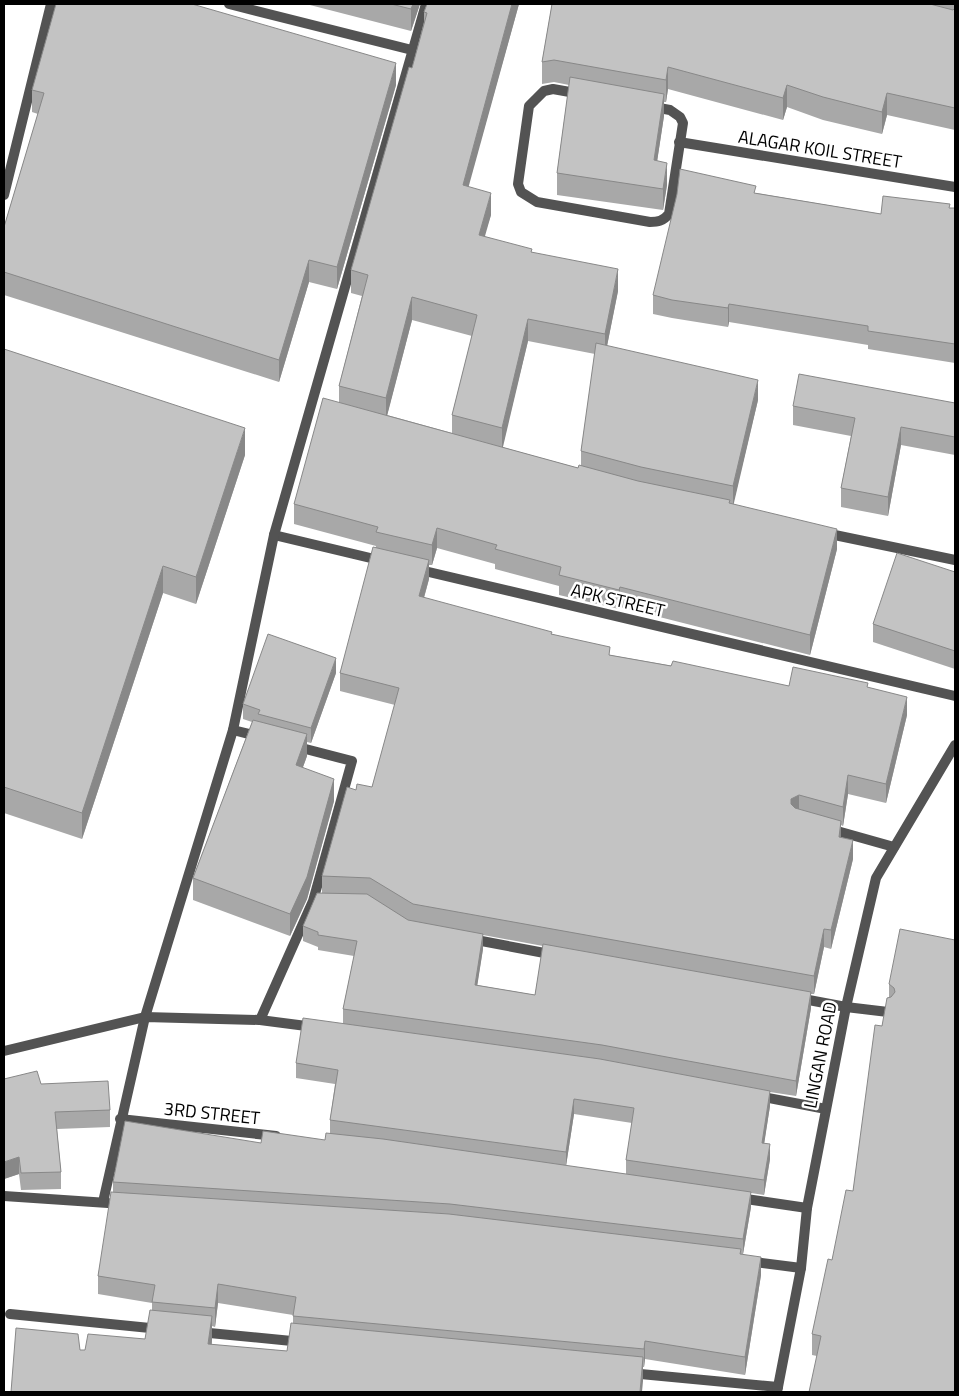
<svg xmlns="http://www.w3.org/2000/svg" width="959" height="1396" font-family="'Titillium Web',sans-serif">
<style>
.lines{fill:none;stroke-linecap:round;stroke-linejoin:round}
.service{stroke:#535353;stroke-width:10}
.minor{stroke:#535353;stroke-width:10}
.wall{fill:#a8a8a8;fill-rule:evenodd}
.shaded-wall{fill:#888}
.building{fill:#c3c3c3;stroke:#888}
.labels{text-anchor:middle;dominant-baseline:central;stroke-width:5;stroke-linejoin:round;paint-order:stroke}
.street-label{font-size:18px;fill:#000;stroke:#fff}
</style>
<rect width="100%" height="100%" fill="#fff"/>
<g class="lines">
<!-- service -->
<g class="service">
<path d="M 4,195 L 51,4"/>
<path d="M 830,829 L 894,847"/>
<path d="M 846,1007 L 888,1012"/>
</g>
<!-- minor -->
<g class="minor">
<path d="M 229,4 L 412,50"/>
<path d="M 553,89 L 670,110 L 680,117 L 683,123 L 669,214 C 663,221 658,222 650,222 L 537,202 L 521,192 L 518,184 L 529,106 L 544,91 Z"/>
<path d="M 679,142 L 955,187"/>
<path d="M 825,533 L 955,560"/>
<path d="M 274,535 L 383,561"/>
<path d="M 416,569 L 955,696"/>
<path d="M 233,730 L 261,737"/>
<path d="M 471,939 L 555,955"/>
<path d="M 798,998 L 846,1007"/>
<path d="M 260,1020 L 313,901 L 352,761 L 294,746"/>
<path d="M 4,1051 L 145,1017 L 260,1020 L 314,1027"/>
<path d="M 758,1096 L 826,1109"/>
<path d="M 120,1119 L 276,1136"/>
<path d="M 4,1196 L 108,1203"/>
<path d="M 739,1198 L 807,1208"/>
<path d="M 103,1202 L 145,1017 L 233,730 L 274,535 L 426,4"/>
<path d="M 747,1261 L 801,1268"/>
<path d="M 10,1314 L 160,1329"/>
<path d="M 199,1332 L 302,1342"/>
<path d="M 630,1373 L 778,1387"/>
<path d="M 777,1392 L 801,1268 L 807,1208 L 846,1007 L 876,878 L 955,745"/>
</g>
</g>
<!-- wall -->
<g class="wall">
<path d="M 306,4 L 420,4 L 411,31 Z"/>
<path d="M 427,4 L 519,4 L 468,186 L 491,215 L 484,236 L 532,252 L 618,291 L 607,346 L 758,400 L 733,504 L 837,549 L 810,655 L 620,607 L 619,609 L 559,595 L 559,586 L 495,569 L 495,564 L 437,548 L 432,565 L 429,565 L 429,579 L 424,598 L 552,634 L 610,655 L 789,686 L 868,688 L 907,715 L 886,803 L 848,794 L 843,826 L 841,825 L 841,838 L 853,859 L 831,949 L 824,947 L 814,994 L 811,994 L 811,1008 L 796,1096 L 770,1092 L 770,1106 L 764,1143 L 770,1159 L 764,1195 L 751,1193 L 751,1207 L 743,1254 L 741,1254 L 761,1275 L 745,1375 L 645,1359 L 644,1367 L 643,1367 L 643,1381 L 80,1350 L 85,1350 L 145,1339 L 152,1310 L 152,1303 L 98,1294 L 98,1276 L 113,1192 L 113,1182 L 261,1143 L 325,1140 L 330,1134 L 330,1120 L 335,1084 L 296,1078 L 296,1063 L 343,1024 L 343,1009 L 354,956 L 318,950 L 318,947 L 303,941 L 303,926 L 322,893 L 322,876 L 356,790 L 372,787 L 395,705 L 340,691 L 340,673 L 376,546 L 294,524 L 294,504 L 339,402 L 339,386 L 362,296 L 351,293 L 351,270 L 412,68 L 424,22 L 424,12 ZM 412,320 L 472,336 L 452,415 L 452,433 L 387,415 ZM 528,341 L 595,354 L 581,451 L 581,466 L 578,468 L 502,447 ZM 483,935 L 543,946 L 535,995 L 477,985 L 483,949 ZM 574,1114 L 632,1123 L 626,1160 L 626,1174 L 566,1166 ZM 218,1303 L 293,1315 L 293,1324 L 287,1351 L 212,1345 L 212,1326 L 215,1327 Z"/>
<path d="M 552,4 L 955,4 L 955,130 L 887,115 L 882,134 L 823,120 L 787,107 L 783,120 L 668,89 L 666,102 L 664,102 L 664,116 L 657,161 L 667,185 L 663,210 L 557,195 L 557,173 L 569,85 L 554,82 L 542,84 L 542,62 Z"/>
<path d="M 396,85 L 337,289 L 309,282 L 279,382 L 4,295 L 4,227 L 38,114 L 32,112 L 32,90 Z"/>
<path d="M 756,193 L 881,214 L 950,208 L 955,208 L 955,363 L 868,349 L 868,345 L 729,322 L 728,327 L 672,318 L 653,314 L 653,295 Z"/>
<path d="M 4,349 L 245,455 L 196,604 L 163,593 L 82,839 L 4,813 Z"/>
<path d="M 955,403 L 955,463 L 955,455 L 901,445 L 888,516 L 841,507 L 841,488 L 851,436 L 793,425 L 793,406 Z"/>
<path d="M 955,572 L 955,669 L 873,642 L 873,624 Z"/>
<path d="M 336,673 L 311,743 L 307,742 L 307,756 L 303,767 L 334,801 L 307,899 L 290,936 L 193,900 L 193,878 L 252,722 L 243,719 L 243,704 Z"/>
<path d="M 955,940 L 817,1356 L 812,1355 L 812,1334 L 832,1260 L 853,1191 L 882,1026 L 889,997 L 889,984 Z"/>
<path d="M 41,1084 L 110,1110 L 110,1127 L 57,1129 L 61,1172 L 61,1189 L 21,1190 L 19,1174 L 4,1179 Z"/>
</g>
<!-- shaded-wall -->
<g class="shaded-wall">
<path d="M 413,4 L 420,4 L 411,31 L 411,9 Z"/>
<path d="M 512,4 L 519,4 L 463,207 L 463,185 Z"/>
<path d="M 396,63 L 396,85 L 337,289 L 337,267 Z"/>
<path d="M 668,67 L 668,89 L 666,102 L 666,80 Z"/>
<path d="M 787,85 L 787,107 L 783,120 L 783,98 Z"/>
<path d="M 887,93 L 887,115 L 882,134 L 882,112 Z"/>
<path d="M 664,94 L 664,116 L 654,182 L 654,160 Z"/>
<path d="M 667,163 L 667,185 L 663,210 L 663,189 Z"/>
<path d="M 491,193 L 491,215 L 479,257 L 479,235 Z"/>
<path d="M 309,260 L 309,282 L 279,382 L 279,360 Z"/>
<path d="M 618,269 L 618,291 L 605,356 L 605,334 Z"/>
<path d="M 412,297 L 412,320 L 386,420 L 386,398 Z"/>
<path d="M 729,304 L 729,322 L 728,327 L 728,308 Z"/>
<path d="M 528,319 L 528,341 L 502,451 L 502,428 Z"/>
<path d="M 758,380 L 758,400 L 733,507 L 733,486 Z"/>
<path d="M 901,427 L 901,445 L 888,516 L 888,497 Z"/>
<path d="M 245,428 L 245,455 L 196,604 L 196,577 Z"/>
<path d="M 437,528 L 437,548 L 432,565 L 432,545 Z"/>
<path d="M 837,529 L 837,549 L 810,655 L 810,635 Z"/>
<path d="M 429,560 L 429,579 L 419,615 L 419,596 Z"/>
<path d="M 163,566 L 163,593 L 82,839 L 82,813 Z"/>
<path d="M 620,587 L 620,607 L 619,609 L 619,590 Z"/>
<path d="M 336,658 L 336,673 L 311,743 L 311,728 Z"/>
<path d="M 907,697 L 907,715 L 886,803 L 886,784 Z"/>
<path d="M 307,734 L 307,756 L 296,786 L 296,765 Z"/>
<path d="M 848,775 L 848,794 L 843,826 L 843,807 Z"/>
<path d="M 334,779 L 334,801 L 307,899 L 290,936 L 290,914 Z"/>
<path d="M 799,795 L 799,813 L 791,818 L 791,799 Z"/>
<path d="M 841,821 L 841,840 L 839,837 Z"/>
<path d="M 853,840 L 853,859 L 831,949 L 831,930 Z"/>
<path d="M 824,929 L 824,947 L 814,994 L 814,976 Z"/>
<path d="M 483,934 L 483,949 L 475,1000 L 475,985 Z"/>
<path d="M 811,992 L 811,1008 L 796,1096 L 796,1081 Z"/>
<path d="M 770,1091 L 770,1106 L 762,1158 L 762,1143 Z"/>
<path d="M 574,1099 L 574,1114 L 566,1166 L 566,1152 Z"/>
<path d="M 770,1144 L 770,1159 L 764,1195 L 764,1180 Z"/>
<path d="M 19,1157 L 19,1174 L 4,1179 L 4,1162 Z"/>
<path d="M 751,1192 L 751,1207 L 743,1254 L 743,1239 Z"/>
<path d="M 761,1257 L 761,1275 L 745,1375 L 745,1357 Z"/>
<path d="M 218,1284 L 218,1303 L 215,1327 L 215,1308 Z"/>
<path d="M 212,1316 L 212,1340 L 208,1369 L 208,1344 Z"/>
<path d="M 645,1341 L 645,1359 L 644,1367 L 644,1349 Z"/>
<path d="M 643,1357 L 643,1381 L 642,1392 L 640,1392 Z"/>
</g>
<!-- building -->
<g class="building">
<path d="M 56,4 L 192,4 L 396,63 L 337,267 L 309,260 L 279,360 L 4,272 L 4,227 L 44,93 L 32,90 Z"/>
<path d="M 391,4 L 413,4 L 411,9 Z"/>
<path d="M 427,4 L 512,4 L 463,185 L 491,193 L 479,235 L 532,249 L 531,252 L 618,269 L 605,334 L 528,319 L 502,428 L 452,415 L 477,315 L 412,297 L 386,398 L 339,386 L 368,275 L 351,270 L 409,67 L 412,68 L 427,13 L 424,12 Z"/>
<path d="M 552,4 L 930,4 L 953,10 L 955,8 L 955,108 L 887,93 L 882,112 L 823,97 L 787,85 L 783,98 L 668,67 L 666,80 L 554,60 L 542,62 Z"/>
<path d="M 570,77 L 664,94 L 654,160 L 667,163 L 663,189 L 557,173 Z"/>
<path d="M 680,169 L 756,186 L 754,193 L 881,214 L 883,196 L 950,204 L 949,208 L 955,208 L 955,344 L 868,331 L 868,326 L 729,304 L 728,308 L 672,300 L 653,295 L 677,194 Z"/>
<path d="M 596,343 L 758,380 L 733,486 L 641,467 L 581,451 Z"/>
<path d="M 4,349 L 245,428 L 196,577 L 163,566 L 82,813 L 4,787 Z"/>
<path d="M 799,374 L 955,403 L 955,437 L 901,427 L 888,497 L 841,488 L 855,418 L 793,406 Z"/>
<path d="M 323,398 L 578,468 L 579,465 L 638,481 L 730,500 L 729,503 L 837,529 L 810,635 L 620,587 L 619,590 L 559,575 L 561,567 L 495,549 L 497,545 L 437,528 L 432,545 L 376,532 L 378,527 L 294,504 Z"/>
<path d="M 373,547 L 429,560 L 419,596 L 552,632 L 551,634 L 610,647 L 609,655 L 671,666 L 673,661 L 789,686 L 793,667 L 868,683 L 867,687 L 907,697 L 886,784 L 848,775 L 843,807 L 799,795 L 791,799 L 791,804 L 795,808 L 841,821 L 839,837 L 853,840 L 831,930 L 824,929 L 814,976 L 413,904 L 370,878 L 322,876 L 347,787 L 356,790 L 357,784 L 372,787 L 399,688 L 340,673 Z"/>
<path d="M 897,553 L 955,572 L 955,651 L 873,624 Z"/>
<path d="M 268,634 L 336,658 L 311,728 L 258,714 L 260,710 L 243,704 Z"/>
<path d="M 253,720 L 307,734 L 296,765 L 334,779 L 307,877 L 290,914 L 193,878 Z"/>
<path d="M 317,893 L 367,894 L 408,920 L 483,934 L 475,985 L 535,995 L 543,944 L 811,992 L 796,1081 L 602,1045 L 343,1009 L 357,941 L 318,935 L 318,932 L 303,926 Z"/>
<path d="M 900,929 L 955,940 L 955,1392 L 809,1392 L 821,1336 L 812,1334 L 828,1259 L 832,1260 L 846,1190 L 853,1191 L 875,1025 L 882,1026 L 887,998 L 891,997 L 895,992 L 894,988 L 889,984 Z"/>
<path d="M 303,1018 L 600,1059 L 770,1091 L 762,1143 L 770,1144 L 764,1180 L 626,1160 L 634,1108 L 574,1099 L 566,1152 L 330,1120 L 338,1070 L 296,1063 Z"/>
<path d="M 37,1071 L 41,1084 L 108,1081 L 110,1110 L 55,1112 L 61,1172 L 21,1173 L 19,1157 L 4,1162 L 4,1079 Z"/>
<path d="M 125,1121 L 261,1143 L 263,1131 L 325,1140 L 326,1133 L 383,1139 L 751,1192 L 743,1239 L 450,1204 L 113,1182 Z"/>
<path d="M 111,1192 L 449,1214 L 741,1249 L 740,1254 L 761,1257 L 745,1357 L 645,1341 L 644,1349 L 293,1316 L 296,1297 L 218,1284 L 215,1308 L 152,1302 L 155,1285 L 98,1276 Z"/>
<path d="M 150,1310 L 212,1316 L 208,1344 L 287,1351 L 291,1323 L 643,1357 L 640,1392 L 11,1392 L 16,1328 L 78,1334 L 80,1350 L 85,1350 L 88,1334 L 145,1339 Z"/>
</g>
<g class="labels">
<!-- street labels -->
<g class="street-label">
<text transform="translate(820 149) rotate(9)">ALAGAR KOIL STREET</text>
<text transform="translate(618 600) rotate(13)">APK STREET</text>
<text transform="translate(820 1055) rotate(-79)">LINGAN ROAD</text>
<text transform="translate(212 1113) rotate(6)">3RD STREET</text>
</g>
</g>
<!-- border -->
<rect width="959" height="1396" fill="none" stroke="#000000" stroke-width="10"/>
</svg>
